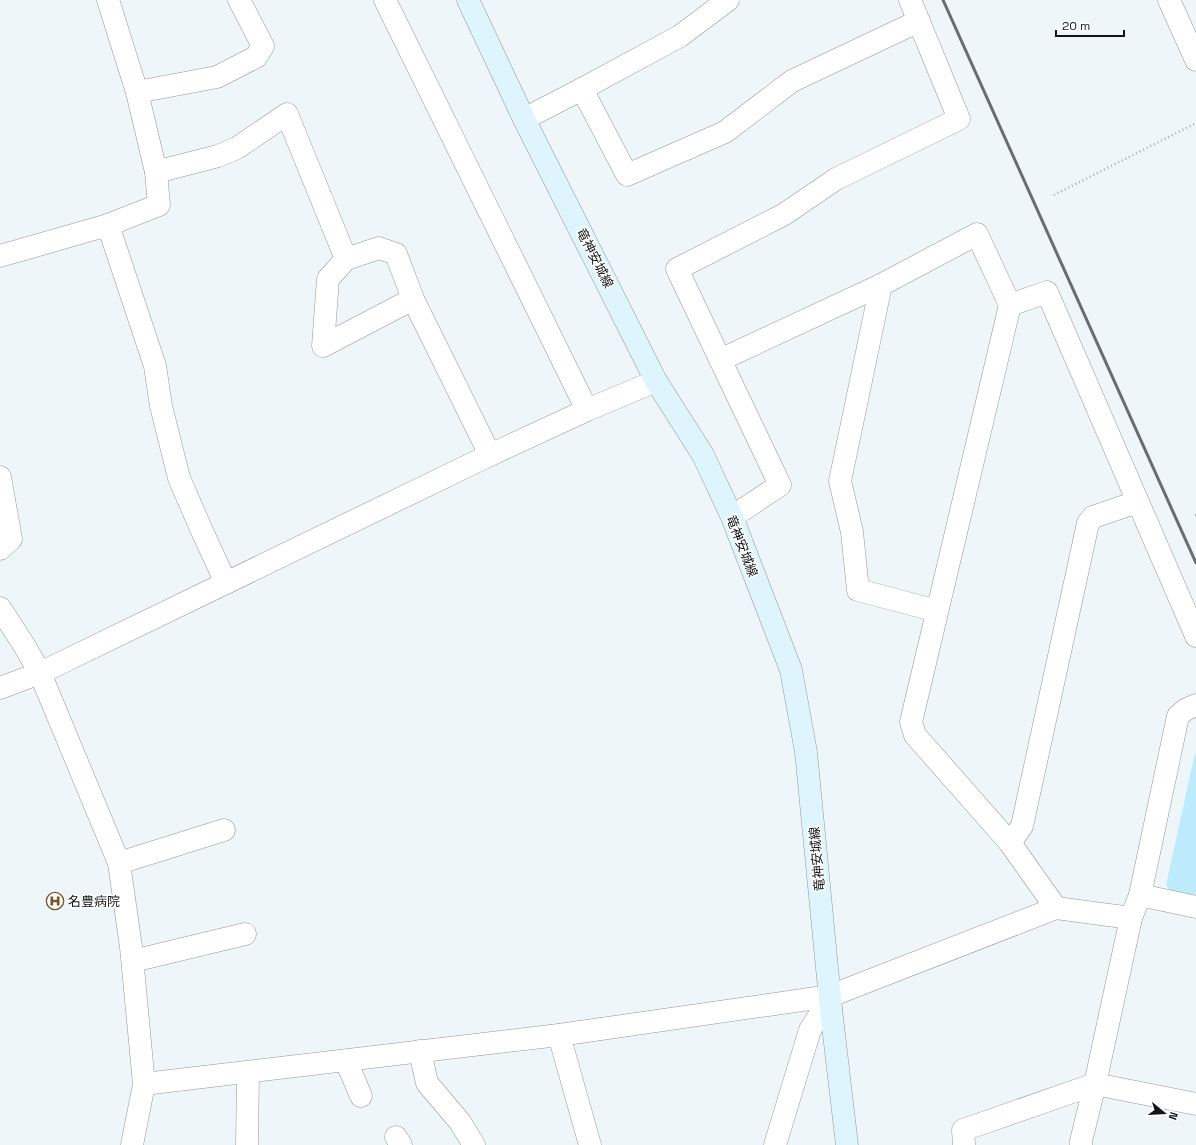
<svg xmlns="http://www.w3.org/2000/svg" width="1196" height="1145" font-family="'Space Grotesk','Noto Sans JP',sans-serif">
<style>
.green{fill:#beebfc}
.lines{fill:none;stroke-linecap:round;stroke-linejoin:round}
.street-casing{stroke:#919799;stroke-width:23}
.secondary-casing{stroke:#919799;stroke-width:23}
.path{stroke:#a7adaf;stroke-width:2.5;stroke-dasharray:1 3;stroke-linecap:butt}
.street{stroke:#fff;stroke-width:22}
.secondary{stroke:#dff5fd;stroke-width:22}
.rail{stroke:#696d6e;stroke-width:3}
.labels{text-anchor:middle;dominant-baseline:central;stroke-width:3;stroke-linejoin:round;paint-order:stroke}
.street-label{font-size:13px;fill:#121415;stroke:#fff}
.poi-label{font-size:13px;fill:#121415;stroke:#fff;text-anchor:start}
</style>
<rect width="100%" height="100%" fill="#eff6f9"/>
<!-- green -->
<path class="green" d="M 1195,753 L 1196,756 L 1196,897 L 1171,892 L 1166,885 Z"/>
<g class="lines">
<defs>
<g id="street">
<path d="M 385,0 L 587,410"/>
<path d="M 1169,0 L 1196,60"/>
<path d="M 582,89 L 627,175 L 725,132 L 792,81 L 919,21"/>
<path d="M 137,92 L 217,77 L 256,57 L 263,46 L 239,0"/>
<path d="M 524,119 L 582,89 L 680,36 L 728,0"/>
<path d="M 156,172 L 218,156 L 237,148 L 287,114 L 346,259 L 379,248 L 396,254 L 413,299 L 490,455"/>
<path d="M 108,225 L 155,366 L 161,406 L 179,478 L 202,531 L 226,583"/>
<path d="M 0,256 L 108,225 L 159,205 L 156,172 L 137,92 L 108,0"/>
<path d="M 346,259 L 328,279 L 323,346 L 413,299"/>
<path d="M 881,285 L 840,481 L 852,532 L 858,590 L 937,611"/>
<path d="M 1010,305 L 1047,292 L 1196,636"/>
<path d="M 720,360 L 881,285 L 977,234 L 1010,305 L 911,722 L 915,735 L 1010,843 L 1056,908 L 1131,918"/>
<path d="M 0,477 L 11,539 L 0,549"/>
<path d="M 732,517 L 780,485 L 677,269 L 783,215 L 836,179 L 959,119 L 910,0"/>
<path d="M 0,608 L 24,645 L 40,673 L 119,863 L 131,947 L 144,1084 L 132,1145"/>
<path d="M 0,688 L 40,673 L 490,455 L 587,410 L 656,381"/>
<path d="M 1010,843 L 1022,826 L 1088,523 L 1093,517 L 1137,502"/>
<path d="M 119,863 L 224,830"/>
<path d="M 1140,895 L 1196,907"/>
<path d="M 133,961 L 245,934"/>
<path d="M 559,1035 L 590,1145"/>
<path d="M 420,1051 L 427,1083 L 460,1122 L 474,1145"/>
<path d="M 346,1061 L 361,1096"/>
<path d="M 144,1084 L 559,1035 L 830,996 L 1056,908"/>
<path d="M 396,1137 L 401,1145"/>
<path d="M 247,1145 L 248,1072"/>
<path d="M 775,1145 L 810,1030 L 820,1014 L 831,1009"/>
<path d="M 964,1145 L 963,1130 L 1095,1084 L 1196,1104"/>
<path d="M 1081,1145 L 1081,1141 L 1095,1084 L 1131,918 L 1140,895 L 1178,716 L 1185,710 L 1196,705"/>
</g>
<path id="secondary" d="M 468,0 L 524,119 L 656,381 L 703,455 L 732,517 L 791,670 L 806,752 L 831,1009 L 847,1145"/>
</defs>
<!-- street casing -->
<use href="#street" class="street-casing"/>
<!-- secondary casing -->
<use href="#secondary" class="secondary-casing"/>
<!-- path -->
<g class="path">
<path d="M 1054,195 L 1196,123"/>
<path d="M 1195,515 L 1196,515"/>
</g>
<!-- street -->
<use href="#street" class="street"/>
<!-- secondary -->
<use href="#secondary" class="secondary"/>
<!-- rail -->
<path class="rail" d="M 943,0 L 1196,563"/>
</g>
<!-- icons -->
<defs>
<symbol id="hospital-ring" viewBox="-11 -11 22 22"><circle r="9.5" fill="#fff" stroke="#77582d" stroke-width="1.5"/><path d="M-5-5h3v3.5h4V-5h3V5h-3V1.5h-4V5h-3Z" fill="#77582d"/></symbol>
</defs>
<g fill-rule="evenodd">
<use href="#hospital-ring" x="45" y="891" width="20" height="20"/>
</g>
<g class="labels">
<!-- street labels -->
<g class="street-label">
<text transform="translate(595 258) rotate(63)">竜神安城線</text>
<text transform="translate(742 546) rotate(69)">竜神安城線</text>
<text transform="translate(817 859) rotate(-95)">竜神安城線</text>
</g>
<!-- poi labels -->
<g class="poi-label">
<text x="68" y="901">名豊病院</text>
</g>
</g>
<!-- north arrow -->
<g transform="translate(1164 1113) rotate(108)" stroke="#ffffff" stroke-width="3" paint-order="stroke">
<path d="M0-3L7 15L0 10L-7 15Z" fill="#121415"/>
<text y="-6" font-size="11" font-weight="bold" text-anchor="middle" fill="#121415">N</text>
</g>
<!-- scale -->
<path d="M1056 30v6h68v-6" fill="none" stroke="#121415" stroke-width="2"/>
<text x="1062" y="30" font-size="12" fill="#121415" stroke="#ffffff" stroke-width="3" paint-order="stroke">20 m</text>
</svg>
